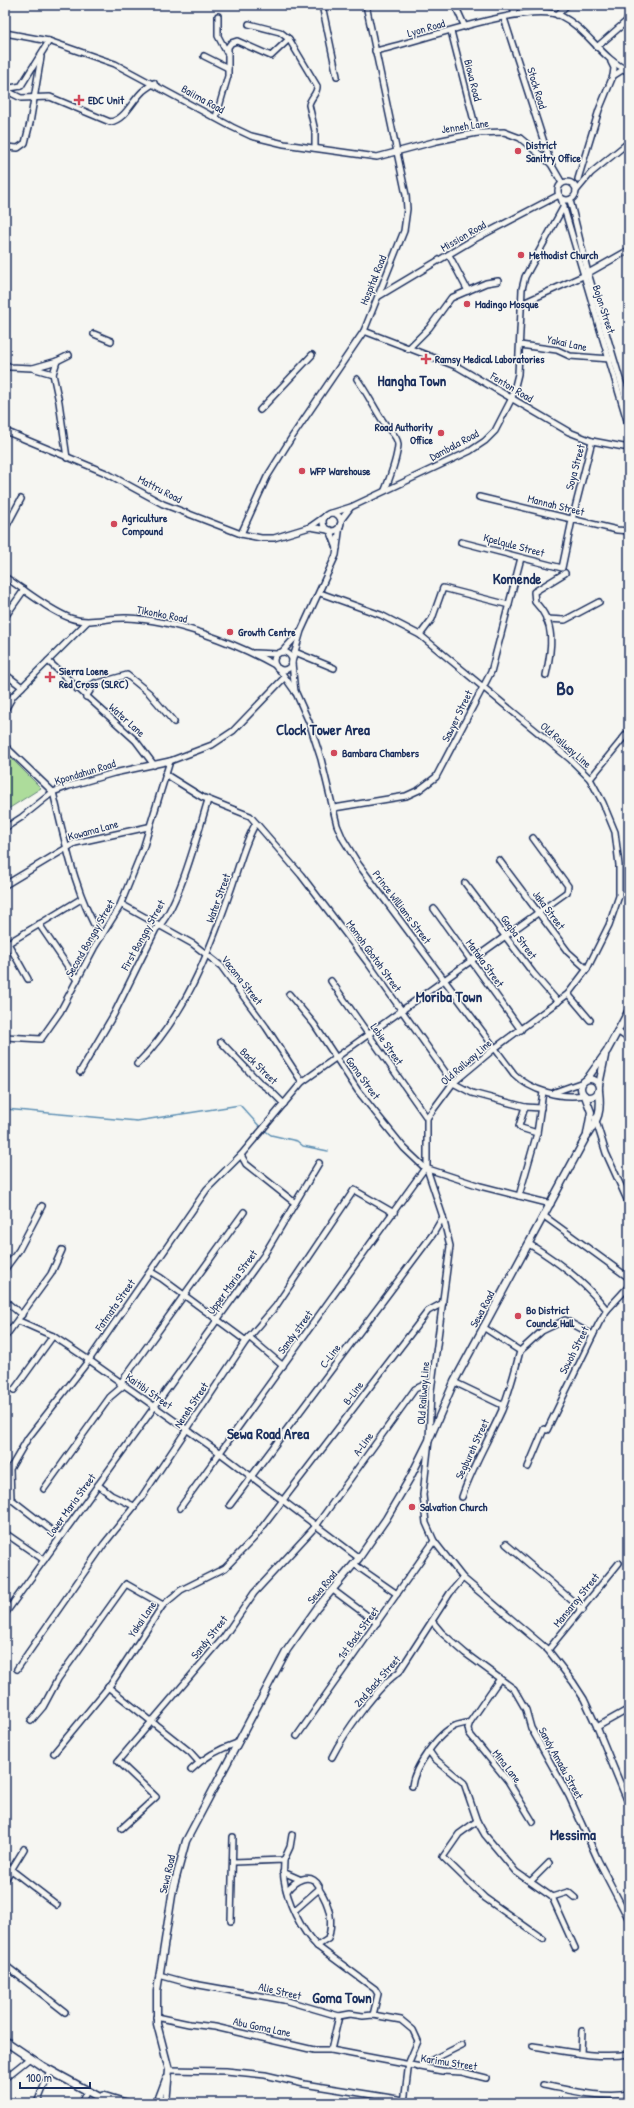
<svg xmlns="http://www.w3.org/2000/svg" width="634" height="2108" font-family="'Patrick Hand',sans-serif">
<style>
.green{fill:#addc9b;stroke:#64867c}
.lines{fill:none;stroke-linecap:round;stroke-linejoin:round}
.stream{stroke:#5e90b4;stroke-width:1.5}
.minor-casing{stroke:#1b2f5e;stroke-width:8}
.major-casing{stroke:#1b2f5e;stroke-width:9}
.highway-casing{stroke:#1b2f5e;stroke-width:10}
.minor{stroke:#f6f6f2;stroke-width:5}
.major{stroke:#f6f6f2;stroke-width:6}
.highway{stroke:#f6f6f2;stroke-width:7}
.poi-dot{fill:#d1495b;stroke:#f6f6f2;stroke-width:1.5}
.labels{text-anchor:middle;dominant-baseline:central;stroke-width:3;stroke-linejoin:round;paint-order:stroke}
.street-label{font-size:11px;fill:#1b2f5e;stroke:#f6f6f2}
.poi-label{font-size:11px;font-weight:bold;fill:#1b2f5e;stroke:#f6f6f2;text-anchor:start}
.district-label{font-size:15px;font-weight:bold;fill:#1b2f5e;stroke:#f6f6f2}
.town-label{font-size:19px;font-weight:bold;fill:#1b2f5e;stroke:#f6f6f2}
</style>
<rect width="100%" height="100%" fill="#f6f6f2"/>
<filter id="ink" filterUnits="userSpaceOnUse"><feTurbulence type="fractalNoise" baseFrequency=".025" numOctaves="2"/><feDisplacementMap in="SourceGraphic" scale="8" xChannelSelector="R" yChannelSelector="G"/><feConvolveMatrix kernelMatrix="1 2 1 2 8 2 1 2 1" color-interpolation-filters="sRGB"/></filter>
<g filter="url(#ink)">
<!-- green -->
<path class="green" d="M 5,752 L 41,788 L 5,811 Z"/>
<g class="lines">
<!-- stream -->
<g class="stream">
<path d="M 5,1109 L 137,1121 L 240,1105 L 261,1128"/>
<path d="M 264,1130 L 271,1135 L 297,1141 L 303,1146 L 328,1151"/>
</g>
<defs>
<g id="minor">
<path d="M 322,5 L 337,76"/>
<path d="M 455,5 L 465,27"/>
<path d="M 514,5 L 514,14"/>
<path d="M 557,15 L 567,5"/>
<path d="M 218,16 L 218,36 L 227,53"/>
<path d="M 504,18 L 551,164 L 562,183"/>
<path d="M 249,24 L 280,32 L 289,39 L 317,86 C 318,93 310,98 309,105 L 315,131 L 315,148"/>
<path d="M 451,31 L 477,133"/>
<path d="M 5,33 L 49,41 L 115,64 L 232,127 L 251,136 L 284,144 L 377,157 L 437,141 L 477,133 L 504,132 L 520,138 L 551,164"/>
<path d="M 597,47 L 629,19"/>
<path d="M 375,51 C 415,43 529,0 561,16 C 588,29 601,59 629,71"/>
<path d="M 204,56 L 228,68"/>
<path d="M 613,76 L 624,69"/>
<path d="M 5,89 L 21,86 L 49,41"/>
<path d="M 5,90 L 21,98 L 50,97 L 110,122 C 125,120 132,101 143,91 C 146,88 150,86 154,83"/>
<path d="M 216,117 L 228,76 L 228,47 L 231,43 L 237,41 L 271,56 L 289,39"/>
<path d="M 5,147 L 18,148 L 25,143 L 30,123 L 41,57"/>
<path d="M 578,179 L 599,110 L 613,76 L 614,68 L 611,62"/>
<circle cx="567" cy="191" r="9"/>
<path d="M 576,191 L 591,173 L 629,142"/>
<path d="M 561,198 L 629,427"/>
<path d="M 570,200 L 588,273 L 629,409"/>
<path d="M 449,255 L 468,291"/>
<path d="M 379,296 L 471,241 L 559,195"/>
<path d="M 521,304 L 583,276 L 629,250"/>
<path d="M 364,331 L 458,367 L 569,432 L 592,441 L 629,448"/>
<path d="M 94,334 L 111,341"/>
<path d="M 520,345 L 557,350 L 570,356 L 610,359"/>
<path d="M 408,349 L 429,328 L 451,298 L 486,283 L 498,281"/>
<path d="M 57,361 L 53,374 L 59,402 L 67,458"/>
<path d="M 5,364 L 10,367 L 32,368 L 53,374"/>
<path d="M 33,368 L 57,361 L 69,355"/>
<path d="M 357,379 C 368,394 375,410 385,424 C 389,431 398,436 398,445 C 397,460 390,477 385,490"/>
<path d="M 260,410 L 312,355"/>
<path d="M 5,431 L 106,473 L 163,504 L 241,534 L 261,538 L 274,538 L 310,527 L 327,515"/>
<path d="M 479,497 L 617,530 L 629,531"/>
<path d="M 332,513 L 351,507 L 470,451 L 485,441 L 495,431 L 512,398 L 518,374 L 522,289 L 525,277 L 564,206"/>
<circle cx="332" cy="522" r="9"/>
<path d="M 341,520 L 350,508"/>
<path d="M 310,527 L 328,530"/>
<path d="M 5,529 L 21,499"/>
<path d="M 330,530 L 337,548"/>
<path d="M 241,534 L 267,477 L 292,437 L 364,331 L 404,231 L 407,209 L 406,195 L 366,5"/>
<path d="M 461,542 L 562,568 L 572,520 L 592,441"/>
<path d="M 5,577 C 25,590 47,609 70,618 C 89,625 107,617 127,618 C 175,620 233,642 275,665"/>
<path d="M 320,593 L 381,615 L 420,635 L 570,759 L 590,779 L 603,803 L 615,832 L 619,865 L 619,896 L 609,925 L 587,969 L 568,994 L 495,1048 L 453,1083 L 427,1118 L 427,1169 L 443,1217 L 450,1246 L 431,1391 L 429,1440 L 423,1495 L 426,1523 L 434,1541 L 463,1578 L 548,1650 L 573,1682 L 584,1699 L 597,1727 L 629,1805"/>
<path d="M 5,617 L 24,590"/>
<path d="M 546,619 L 565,620 L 599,602"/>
<path d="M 420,635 L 432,619 L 443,588 L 509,605"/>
<path d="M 282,652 L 300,632"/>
<path d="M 295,652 L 334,668"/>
<circle cx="283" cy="661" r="9"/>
<path d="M 254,653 L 277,654"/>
<path d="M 48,661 L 136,741 L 154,765"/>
<path d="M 292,662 L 301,631 L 336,555 L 340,525"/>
<path d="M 292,663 L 295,692"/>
<path d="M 279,669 L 296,693 L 309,722 L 321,759 L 337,825 L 343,839 L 359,865 L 514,1074 C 531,1091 561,1099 584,1095"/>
<path d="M 5,674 L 22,687"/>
<path d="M 546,675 C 552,648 556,623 535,602 L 534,592 L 565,573"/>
<path d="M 77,689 L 127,675 L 149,693 L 174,722"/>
<path d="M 86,697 L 95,683"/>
<path d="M 5,710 L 13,696 L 87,622"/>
<path d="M 5,746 L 53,792"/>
<path d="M 590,779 L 629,731"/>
<path d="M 53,792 C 65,841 75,894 101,937"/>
<path d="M 334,808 L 406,796 L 419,790 L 436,777 L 491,672 L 521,558"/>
<path d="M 256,823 L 301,875 L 368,963 L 453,1083 L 472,1093 L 525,1107"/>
<path d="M 5,828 L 22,817 L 53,792 L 69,786 L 114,773 L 170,761 L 212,745 L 233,731 L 284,678"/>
<path d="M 499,860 L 568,952 L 587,969"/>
<path d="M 465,883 L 533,973 L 558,1002"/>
<path d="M 5,885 L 75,843 L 148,827"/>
<path d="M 121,904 L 193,944 L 221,966 L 266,1027 L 302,1082"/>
<path d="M 434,909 L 521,1030"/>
<path d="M 39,924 L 77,980"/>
<path d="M 5,938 L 28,979"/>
<path d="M 5,945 L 81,899"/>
<path d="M 331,981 L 427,1118"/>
<path d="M 289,994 L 314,1024 L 358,1091 L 404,1148 L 425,1168 L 480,1186 L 551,1204"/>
<path d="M 568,994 L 590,1020"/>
<path d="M 617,1031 L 629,1039"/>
<path d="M 5,1037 L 41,1039 L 60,1012 L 94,948 L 119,908 L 143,849 L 170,761"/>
<path d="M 221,1042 L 259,1082 L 272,1092 L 284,1104"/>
<path d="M 137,1064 C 184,1018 209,953 230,892 C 238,870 244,843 256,823 L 250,816 L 202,797 L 165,774"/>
<path d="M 80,1072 L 114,1014 L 156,929 C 178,911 199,829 208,800"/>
<path d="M 555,1092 L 583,1082"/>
<path d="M 595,1118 L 606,1153 L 629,1204"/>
<path d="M 537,1133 L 521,1128 L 519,1126 L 525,1107 L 541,1108"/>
<path d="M 241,1155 L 246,1164 L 295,1203"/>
<path d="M 519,1196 L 537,1133 L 543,1092"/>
<path d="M 544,1216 L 629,1278"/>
<path d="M 529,1244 C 559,1262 585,1282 607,1310"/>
<path d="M 5,1269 L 19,1250 L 42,1206"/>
<path d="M 151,1272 L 161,1278 L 246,1341"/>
<path d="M 5,1301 L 22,1315"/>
<path d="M 19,1321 L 53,1336 L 89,1360 L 220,1453 L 359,1558"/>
<path d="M 5,1337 L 51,1274 L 62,1250"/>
<path d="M 249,1337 L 283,1366"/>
<path d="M 520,1351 L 542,1331 L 565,1320 L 593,1335"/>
<path d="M 454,1382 L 502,1405 L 502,1408"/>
<path d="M 120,1384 L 244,1212"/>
<path d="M 14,1390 L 53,1336"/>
<path d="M 528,1467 L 544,1429 L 547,1430 L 599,1323 L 607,1310 L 629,1286"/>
<path d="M 98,1485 L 111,1495 L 134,1506"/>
<path d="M 44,1489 L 110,1397 L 123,1386"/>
<path d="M 462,1497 C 472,1467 489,1439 502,1410 C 510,1390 515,1371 520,1351 L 483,1327"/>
<path d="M 230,1505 L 433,1234 L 443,1217"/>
<path d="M 180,1508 L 425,1168"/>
<path d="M 5,1533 L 44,1560"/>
<path d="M 60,1537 L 11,1499 L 10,1469 L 28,1438 L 89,1360 L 207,1189 L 241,1155 L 302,1082 L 567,892 L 568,886 L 533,838"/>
<path d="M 506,1544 L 583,1610"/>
<path d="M 354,1564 L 397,1594"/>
<path d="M 333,1590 L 377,1623"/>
<path d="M 5,1614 L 264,1255 L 319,1163"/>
<path d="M 432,1621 L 442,1633 L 465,1653 L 514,1689 L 526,1710 L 531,1728 L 569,1796 L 598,1860 L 629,1920"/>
<path d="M 548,1650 L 619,1563"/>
<path d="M 17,1669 L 104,1544 L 141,1498 L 246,1341 L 276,1306 L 354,1190 L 394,1213"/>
<path d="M 108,1687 L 190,1752 L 199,1762"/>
<path d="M 31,1721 L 43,1707 L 58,1679 L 126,1584 L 163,1605"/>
<path d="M 470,1722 L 468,1728 L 469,1733 L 508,1781 L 533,1822"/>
<path d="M 597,1727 L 629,1709"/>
<path d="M 297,1736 L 434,1541"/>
<path d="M 429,1751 L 434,1758 L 464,1783 L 477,1821 L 485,1835 L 516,1872 L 552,1897 L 575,1948"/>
<path d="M 54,1753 L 111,1684 L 163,1605 L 181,1590 L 225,1568 L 254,1538 L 428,1311 L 443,1303"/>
<path d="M 332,1757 C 344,1733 377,1687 399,1672 L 450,1593 L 463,1578"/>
<path d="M 191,1770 C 204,1757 219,1749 237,1743"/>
<path d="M 412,1786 C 414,1768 438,1733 455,1726 C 459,1724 465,1724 470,1722 L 499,1680"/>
<path d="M 477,1821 L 459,1834 L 443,1857 L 485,1898 L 543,1939"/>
<path d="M 122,1828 L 156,1797 L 118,1761 L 224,1637 L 254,1593 L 316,1526 L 415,1389 L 432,1381"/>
<path d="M 284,1860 L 290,1847 L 292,1835"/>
<path d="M 233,1862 L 284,1860 C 284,1866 283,1873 284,1879 C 287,1902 301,1930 317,1946 L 375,1989 L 378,1994 L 373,2015"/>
<path d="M 5,1865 L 57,1905"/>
<path d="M 283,1872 L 299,1879"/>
<path d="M 5,1880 L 24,1849"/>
<path d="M 531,1881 L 549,1863"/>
<path d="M 287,1891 C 294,1881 310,1871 319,1886 L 319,1889 L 295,1910"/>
<path d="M 552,1897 L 568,1892 L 575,1898"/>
<path d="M 231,1921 L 233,1837"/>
<path d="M 317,1946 L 328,1939 C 334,1921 329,1904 319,1889"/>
<path d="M 5,1965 L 65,2012"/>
<path d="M 159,1975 L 188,1983 L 284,2000 L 339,2016 L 350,2014 L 363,2016 L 373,2015 L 401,2020 L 413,2030 L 418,2041 L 409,2062 L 404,2103"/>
<path d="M 627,2013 L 629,2018"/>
<path d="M 156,2017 L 189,2024 L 215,2027 L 314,2050 L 331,2050 L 339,2016"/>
<path d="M 533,2046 C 564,2051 597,2059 629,2054"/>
<path d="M 331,2050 L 442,2071 L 462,2072 L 486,2078"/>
<path d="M 581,2053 L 582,2031"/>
<path d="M 418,2067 L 462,2045"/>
<path d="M 169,2070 L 226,2071 L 265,2075 L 304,2084 L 404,2100"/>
<path d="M 5,2078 L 30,2058"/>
<path d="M 543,2085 C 570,2090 601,2099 629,2094"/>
<path d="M 37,2103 L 50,2071"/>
<path d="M 81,2103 L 87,2091"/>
</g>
<g id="major">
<circle cx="590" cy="1088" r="9"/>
<path d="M 587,1079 L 607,1051 L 629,1010"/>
<path d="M 599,1085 L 605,1056"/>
<path d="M 585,1096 L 591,1112 L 587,1134"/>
<path d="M 157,2103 L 166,2079"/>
<path d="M 166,2103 L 169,2070 L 157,2024 L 157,1991 L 173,1889 L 186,1841 L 287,1650 L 317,1608 L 359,1558 L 386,1519 L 410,1478 L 429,1440 L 454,1382 L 585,1139 C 597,1120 602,1115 599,1091"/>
</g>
<g id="highway">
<path d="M 5,2041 L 42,2066 L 110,2103"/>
<path d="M 103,2096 L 126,2103"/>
</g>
</defs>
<!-- minor casing -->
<use href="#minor" class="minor-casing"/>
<!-- major casing -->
<use href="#major" class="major-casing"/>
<!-- highway casing -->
<use href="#highway" class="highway-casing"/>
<!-- minor -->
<use href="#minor" class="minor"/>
<!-- major -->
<use href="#major" class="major"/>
<!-- highway -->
<use href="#highway" class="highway"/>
</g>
</g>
<!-- markers -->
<g class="poi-dot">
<path d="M77 94h4v4h4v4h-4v4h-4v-4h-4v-4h4z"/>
<circle cx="518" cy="151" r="4"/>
<circle cx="521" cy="255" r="4"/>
<circle cx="467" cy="304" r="4"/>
<path d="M424 353h4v4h4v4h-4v4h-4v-4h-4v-4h4z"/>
<circle cx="441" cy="433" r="4"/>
<circle cx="302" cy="471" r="4"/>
<circle cx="114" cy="524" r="4"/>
<circle cx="230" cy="632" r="4"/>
<path d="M48 671h4v4h4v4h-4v4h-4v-4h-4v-4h4z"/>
<circle cx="334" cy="753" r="4"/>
<circle cx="518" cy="1316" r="4"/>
<circle cx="412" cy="1507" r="4"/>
</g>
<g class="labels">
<!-- street labels -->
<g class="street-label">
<text transform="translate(426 28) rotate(-16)">Lyon Road</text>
<text transform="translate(473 80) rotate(76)">Biowa Road</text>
<text transform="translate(537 88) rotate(73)">Stock Road</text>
<text transform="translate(203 99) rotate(29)">Baiima Road</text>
<text transform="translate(465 126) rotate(-8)">Jenneh Lane</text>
<text transform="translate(463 236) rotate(-30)">Mission Road</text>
<text transform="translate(373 280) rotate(-68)">Hospital Road</text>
<text transform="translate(604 309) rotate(72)">Bojon Street</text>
<text transform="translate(567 343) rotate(12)">Yakai Lane</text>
<text transform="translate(512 387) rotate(31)">Fenton Road</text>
<text transform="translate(454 445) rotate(-28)">Dambala Road</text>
<text transform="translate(575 467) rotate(-75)">Soya Street</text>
<text transform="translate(160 489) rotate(27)">Mattru Road</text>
<text transform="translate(556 505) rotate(14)">Mannah Street</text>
<text transform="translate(514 545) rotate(15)">Kpelqule Street</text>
<text transform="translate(162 614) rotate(11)">Tikonko Road</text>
<text transform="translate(457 716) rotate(-64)">Sawyer Street</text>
<text transform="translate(127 720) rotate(42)">Water Lane</text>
<text transform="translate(566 745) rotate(41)">Old Railway Line</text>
<text transform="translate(85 772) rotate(-17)">Kpondahun Road</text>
<text transform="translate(93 830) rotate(-15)">Kowama Lane</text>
<text transform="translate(218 898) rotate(-70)">Water Street</text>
<text transform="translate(402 907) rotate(53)">Prince Williams Street</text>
<text transform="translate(549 910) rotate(53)">Jaka Street</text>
<text transform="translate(143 935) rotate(-61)">First Bongay Street</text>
<text transform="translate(519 937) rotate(53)">Gagba Street</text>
<text transform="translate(90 938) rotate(-60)">Second Bongay Street</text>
<text transform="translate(374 956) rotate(54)">Momoh Gbotoh Street</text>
<text transform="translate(485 963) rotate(54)">Mataka Street</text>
<text transform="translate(242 980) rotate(52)">Vacoma Street</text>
<text transform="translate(387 1044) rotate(55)">Lebie Street</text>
<text transform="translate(466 1062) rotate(-41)">Old Railway Line</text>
<text transform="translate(259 1066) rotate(44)">Back Street</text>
<text transform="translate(363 1078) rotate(54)">Goma Street</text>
<text transform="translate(232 1282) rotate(-54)">Upper Maria Street</text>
<text transform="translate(115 1305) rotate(-55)">Fatmata Street</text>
<text transform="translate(482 1309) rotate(-62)">Sewa Road</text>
<text transform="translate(295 1332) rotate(-54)">Sandy street</text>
<text transform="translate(574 1350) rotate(-63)">Sowoh Street</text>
<text transform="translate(330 1356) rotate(-53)">C-Line</text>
<text transform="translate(149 1391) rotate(35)">Kaitibi Street</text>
<text transform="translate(353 1393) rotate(-53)">B-Line</text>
<text transform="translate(423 1393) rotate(-86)">Old Railway Line</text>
<text transform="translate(191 1405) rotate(-56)">Neneh Street</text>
<text transform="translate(363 1444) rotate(-54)">A-Line</text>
<text transform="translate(472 1449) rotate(-65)">Segbureh Street</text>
<text transform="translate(71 1505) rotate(-54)">Lower Maria Street</text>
<text transform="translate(322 1587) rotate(-50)">Sewa Road</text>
<text transform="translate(576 1600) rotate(-51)">Mansaray Street</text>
<text transform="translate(142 1619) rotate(-56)">Yakai Lane</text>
<text transform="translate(358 1633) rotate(-54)">1st Back Street</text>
<text transform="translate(209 1637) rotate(-52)">Sandy Street</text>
<text transform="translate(377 1681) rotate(-49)">2nd Back Street</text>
<text transform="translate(561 1763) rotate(61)">Sandy Amadu Street</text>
<text transform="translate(507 1766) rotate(52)">Mina Lane</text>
<text transform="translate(167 1874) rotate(-77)">Sewa Road</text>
<text transform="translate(280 1991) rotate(13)">Alie Street</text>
<text transform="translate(262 2027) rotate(12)">Abu Goma Lane</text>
<text transform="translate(449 2062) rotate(9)">Karimu Street</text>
</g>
<!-- poi labels -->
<g class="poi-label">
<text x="88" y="100">EDC Unit</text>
<text x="526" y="145">District<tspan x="526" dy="13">Sanitry Office</tspan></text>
<text x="529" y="255">Methodist Church</text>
<text x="475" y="304">Madingo Mosque</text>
<text x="435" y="359">Ramsy Medical Laboratories</text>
<text x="433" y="427" text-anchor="end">Road Authority<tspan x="433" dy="13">Office</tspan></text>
<text x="310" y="471">WFP Warehouse</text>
<text x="122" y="518">Agriculture<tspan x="122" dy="13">Compound</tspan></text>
<text x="238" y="632">Growth Centre</text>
<text x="59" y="671">Sierra Loene<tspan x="59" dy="13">Red Cross (SLRC)</tspan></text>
<text x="342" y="753">Bambara Chambers</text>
<text x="526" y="1310">Bo District<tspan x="526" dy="13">Councle Hall</tspan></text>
<text x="420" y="1507">Salvation Church</text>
</g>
<!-- district labels -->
<g class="district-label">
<text x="412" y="380">Hangha Town</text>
<text x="517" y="578">Komende</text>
<text x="323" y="729">Clock Tower Area</text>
<text x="449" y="996">Moriba Town</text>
<text x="268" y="1433">Sewa Road Area</text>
<text x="573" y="1834">Messima</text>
<text x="342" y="1997">Goma Town</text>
</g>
<!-- town labels -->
<g class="town-label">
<text x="565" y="688">Bo</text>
</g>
</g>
<!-- margin -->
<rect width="634" height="2108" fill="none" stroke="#f6f6f2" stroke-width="20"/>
<rect x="10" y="10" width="614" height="2088" fill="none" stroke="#1b2f5e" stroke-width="1.5" filter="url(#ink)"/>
<!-- scale -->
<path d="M20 2082v6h70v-6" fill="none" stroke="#1b2f5e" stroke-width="2"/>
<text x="26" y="2082" font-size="12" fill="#1b2f5e" stroke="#f6f6f2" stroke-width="3" paint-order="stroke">100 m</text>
</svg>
